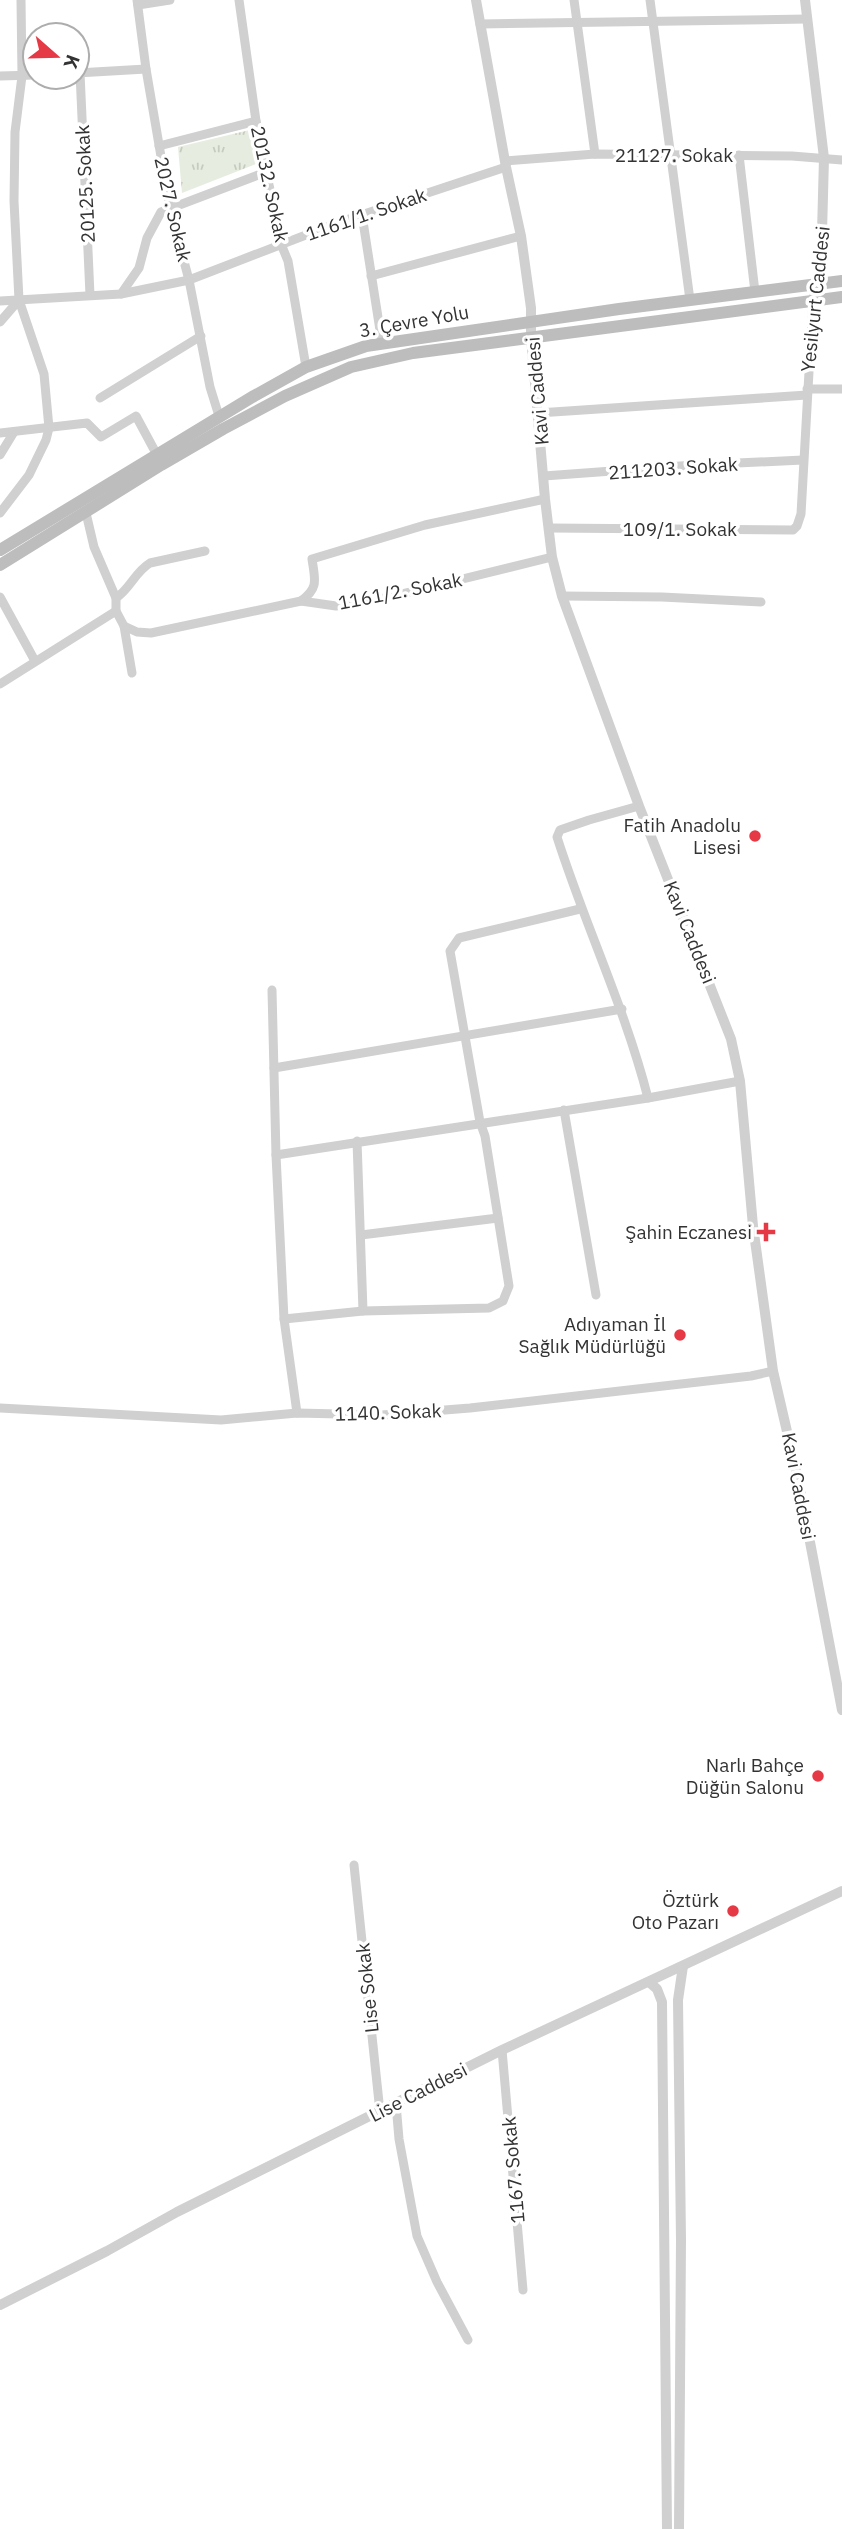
<svg xmlns="http://www.w3.org/2000/svg" width="842" height="2529" font-family="'IBM Plex Sans',sans-serif">
<style>
.park{fill:url(#park-tufts)}
.lines{fill:none;stroke-linecap:round;stroke-linejoin:round}
.minor{stroke:#d0d0d0;stroke-width:9}
.tertiary{stroke:#d0d0d0;stroke-width:10}
.secondary{stroke:#bdbdbd;stroke-width:12}
.poi-dot{fill:#e63946;stroke:#fff;stroke-width:2.5}
.labels{text-anchor:middle;dominant-baseline:central;stroke-width:7;stroke-linejoin:round;paint-order:stroke}
.street-label{font-size:19px;fill:#333;stroke:#fff}
.poi-label{font-size:19px;fill:#333;stroke:#fff;text-anchor:end}
</style>
<defs>
<pattern id="park-tufts" width="24" height="20" patternUnits="userSpaceOnUse" patternTransform="scale(1.75)"><rect width="24" height="20" fill="#e6ecdf"/><path d="M3 7l-1-3M5 7V3M7 7l1-3M15 17l-1-3M17 17v-4M19 17l1-3" fill="none" stroke="#c6cbc0"/></pattern>
</defs>
<rect width="100%" height="100%" fill="#fff"/>
<!-- park -->
<path class="park" d="M 254,129 L 261,162 L 182,193 L 178,147 Z"/>
<g class="lines">
<!-- minor -->
<g class="minor">
<path d="M 137,0 L 146,69 L 170,209 L 189,280 L 210,387 L 219,416"/>
<path d="M 239,0 L 256,121 L 281,244 L 288,261 L 306,367"/>
<path d="M 574,0 L 595,154"/>
<path d="M 650,0 L 690,300"/>
<path d="M 138,5 L 170,0"/>
<path d="M 480,24 L 807,19"/>
<path d="M 77,73 L 146,69"/>
<path d="M 80,73 L 90,295"/>
<path d="M 0,76 L 35,75"/>
<path d="M 159,146 L 256,121"/>
<path d="M 739,155 L 755,292"/>
<path d="M 506,161 L 595,154 L 792,156 L 842,160"/>
<path d="M 362,215 L 382,343"/>
<path d="M 371,276 L 521,236"/>
<path d="M 121,294 L 139,268 L 147,238 L 161,212 L 266,172"/>
<path d="M 0,301 L 121,294 L 189,280 L 337,223 L 506,167"/>
<path d="M 0,322 L 19,300"/>
<path d="M 807,389 L 842,389"/>
<path d="M 100,398 L 201,336"/>
<path d="M 538,413 L 807,395"/>
<path d="M 0,433 L 87,423 L 101,437 L 136,416 L 157,455"/>
<path d="M 0,455 L 14,432"/>
<path d="M 544,476 L 694,465 L 803,460"/>
<path d="M 0,513 L 29,475 L 46,440 L 49,428 L 44,374 L 19,300 L 14,201 L 15,132 L 22,76 L 21,0"/>
<path d="M 86,513 L 94,547 L 116,598 L 116,611 L 124,626 L 132,673"/>
<path d="M 550,528 L 793,530 L 797,526 L 801,514 L 813,301"/>
<path d="M 562,596 L 662,597 L 761,602"/>
<path d="M 0,597 L 35,661"/>
<path d="M 116,598 C 130,589 135,572 150,563 L 205,551"/>
<path d="M 301,601 C 319,588 315,580 312,559 L 425,525 L 545,499"/>
<path d="M 124,626 L 137,632 L 151,633 L 301,601 L 336,606 L 385,598 L 552,557"/>
<path d="M 0,684 L 116,611"/>
<path d="M 639,806 L 589,820 L 560,830 L 557,837 C 585,925 625,1008 648,1098"/>
<path d="M 272,990 L 276,1155 L 284,1319 L 297,1413"/>
<path d="M 274,1068 L 622,1009"/>
<path d="M 564,1110 L 596,1295"/>
<path d="M 357,1141 L 363,1311"/>
<path d="M 276,1155 L 648,1098 L 740,1081"/>
<path d="M 361,1235 L 498,1218"/>
<path d="M 284,1319 L 363,1311 L 489,1308 L 503,1301 L 509,1286 L 485,1136 L 480,1122 L 450,951 L 459,938 L 580,909"/>
<path d="M 0,1408 L 221,1420 L 297,1413 L 382,1415 L 470,1408 L 751,1376 L 773,1371"/>
<path d="M 354,1865 L 380,2112"/>
<path d="M 502,2050 L 523,2290"/>
<path d="M 396,2104 L 399,2139 L 417,2236 L 437,2282 L 468,2340"/>
</g>
<!-- tertiary -->
<g class="tertiary">
<path d="M 476,0 L 506,167 L 521,236 L 531,308 L 531,337 L 545,499 L 552,557 L 562,596 L 639,806 L 731,1039 L 740,1081 L 753,1226 L 773,1371 L 798,1479 L 842,1710"/>
<path d="M 805,0 L 824,158 L 821,270 L 813,301"/>
<path d="M 649,1982 L 657,1989 L 662,2002 L 667,2529"/>
<path d="M 0,2305 L 107,2251 L 177,2212 L 502,2050 L 842,1891"/>
<path d="M 679,2529 L 681,2240 L 678,2000 L 683,1966"/>
</g>
<!-- secondary -->
<g class="secondary">
<path d="M 0,550 L 254,396 L 306,367 L 366,346 L 619,309 L 842,281"/>
<path d="M 0,565 L 161,465 L 223,429 L 285,396 L 351,367 L 413,353 L 842,297"/>
</g>
</g>
<!-- markers -->
<g class="poi-dot">
<circle cx="755" cy="836" r="7"/>
<path d="M762.5 1221.5h7v7h7v7h-7v7h-7v-7h-7v-7h7z"/>
<circle cx="680" cy="1335" r="7"/>
<circle cx="818" cy="1776" r="7"/>
<circle cx="733" cy="1911" r="7"/>
</g>
<g class="labels">
<!-- street labels -->
<g class="street-label">
<text x="674" y="155">21127. Sokak</text>
<text transform="translate(85 184) rotate(-93)">20125. Sokak</text>
<text transform="translate(270 184) rotate(78)">20132. Sokak</text>
<text transform="translate(173 209) rotate(77)">2027. Sokak</text>
<text transform="translate(366 214) rotate(-19)">1161/1. Sokak</text>
<text transform="translate(815 299) rotate(-84)">Yesilyurt Caddesi</text>
<text transform="translate(414 321) rotate(-10)">3. Çevre Yolu</text>
<text transform="translate(537 391) rotate(-95)">Kavi Caddesi</text>
<text transform="translate(673 468) rotate(-4)">211203. Sokak</text>
<text x="680" y="529">109/1. Sokak</text>
<text transform="translate(400 591) rotate(-11)">1161/2. Sokak</text>
<text transform="translate(690 932) rotate(68)">Kavi Caddesi</text>
<text transform="translate(388 1412) rotate(-2)">1140. Sokak</text>
<text transform="translate(799 1486) rotate(79)">Kavi Caddesi</text>
<text transform="translate(367 1988) rotate(-96)">Lise Sokak</text>
<text transform="translate(418 2092) rotate(-27)">Lise Caddesi</text>
<text transform="translate(513 2170) rotate(-95)">1167. Sokak</text>
</g>
<!-- poi labels -->
<g class="poi-label">
<text x="741" y="825">Fatih Anadolu<tspan x="741" dy="22">Lisesi</tspan></text>
<text x="752" y="1232">Şahin Eczanesi</text>
<text x="666" y="1324">Adıyaman İl<tspan x="666" dy="22">Sağlık Müdürlüğü</tspan></text>
<text x="804" y="1765">Narlı Bahçe<tspan x="804" dy="22">Düğün Salonu</tspan></text>
<text x="719" y="1900">Öztürk<tspan x="719" dy="22">Oto Pazarı</tspan></text>
</g>
</g>
<!-- north arrow -->
<g transform="translate(56 56) rotate(110)"><circle r="33" fill="#ffffff" stroke="#adadad" stroke-width="2"/>
<path d="M0-5L12 26L0 18L-12 26Z" fill="#e63946"/>
<text y="-10" font-size="19" font-weight="bold" text-anchor="middle" fill="#333333">K</text>
</g>
</svg>
